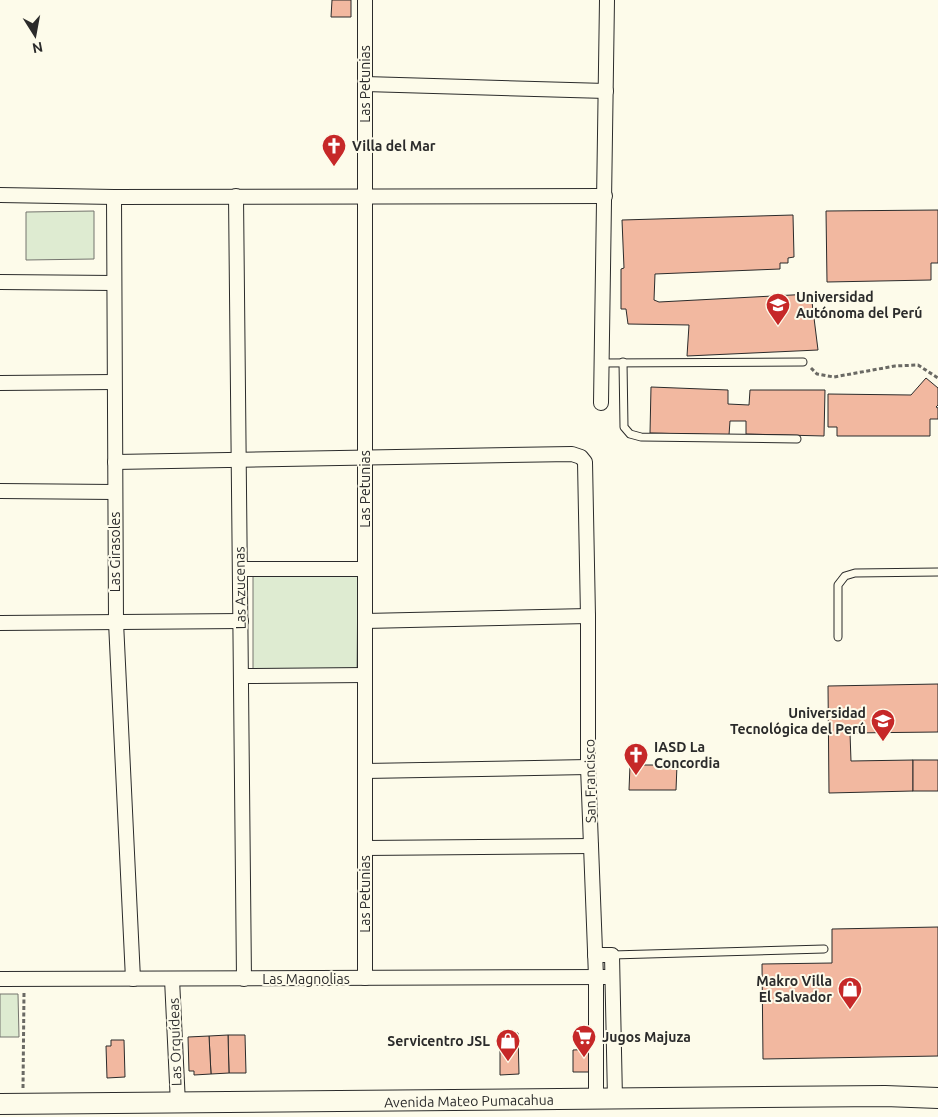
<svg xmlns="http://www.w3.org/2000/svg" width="938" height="1117" font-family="Ubuntu,sans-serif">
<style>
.green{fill:#deebd1;stroke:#74746e}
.building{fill:#f2b8a0;stroke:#2b2b2b}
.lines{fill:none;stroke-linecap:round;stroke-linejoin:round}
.lane-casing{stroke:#2b2b2b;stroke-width:9}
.street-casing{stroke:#2b2b2b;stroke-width:16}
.secondary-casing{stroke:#2b2b2b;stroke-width:22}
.path{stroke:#6a6964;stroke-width:3;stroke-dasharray:4 2.5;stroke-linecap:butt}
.lane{stroke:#fdfbea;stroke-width:7}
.street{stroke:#fdfbea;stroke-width:14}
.secondary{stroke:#fdfbea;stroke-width:20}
.labels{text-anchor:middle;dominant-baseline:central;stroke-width:4;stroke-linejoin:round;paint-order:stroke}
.street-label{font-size:14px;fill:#2b2b2b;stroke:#fdfbea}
.poi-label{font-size:14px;font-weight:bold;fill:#2b2b2b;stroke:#fdfbea;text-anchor:start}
</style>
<rect width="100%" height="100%" fill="#fdfbea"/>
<!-- green -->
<g class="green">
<path d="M 94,211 L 94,259 L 26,260 L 26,212 Z"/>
<path d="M 253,573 L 358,573 L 357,671 L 253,671 Z"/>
<path d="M 0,994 L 18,994 L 19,1037 L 0,1037 Z"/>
</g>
<!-- building -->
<g class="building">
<path d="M 332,0 L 351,0 L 351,17 L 331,17 Z"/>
<path d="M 938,210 L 938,263 L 931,263 L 931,280 L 827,282 L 826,211 Z"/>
<path d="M 793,215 L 794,257 L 788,258 L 788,263 L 780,263 L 780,269 L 655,274 L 654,300 L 659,302 L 811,294 L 818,350 L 687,356 L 689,325 L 628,324 L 626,309 L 621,309 L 621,269 L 624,268 L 622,220 Z"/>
<path d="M 926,378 L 938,388 L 938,405 L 936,407 L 938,408 L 938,419 L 930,419 L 930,436 L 837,436 L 837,427 L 828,427 L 828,394 L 911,395 Z"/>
<path d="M 651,387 L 728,390 L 728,404 L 749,405 L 750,390 L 825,390 L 824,436 L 746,434 L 746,421 L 730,421 L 729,435 L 650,433 Z"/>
<path d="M 938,684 L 938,732 L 850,733 L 851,761 L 913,760 L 913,791 L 829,793 L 828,686 Z"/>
<rect x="913" y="760" width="25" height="31"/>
<path d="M 630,765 L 677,765 L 676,790 L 629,790 Z"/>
<path d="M 938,927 L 938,1056 L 763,1059 L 762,964 L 832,963 L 832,929 Z"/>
<path d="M 506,1033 L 518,1033 L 519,1074 L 500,1075 L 500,1037 L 506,1037 Z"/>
<path d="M 228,1035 L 245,1035 L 246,1073 L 229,1073 Z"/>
<path d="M 228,1035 L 229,1073 L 211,1074 L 209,1036 Z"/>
<path d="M 209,1036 L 211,1074 L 194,1075 L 194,1071 L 189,1071 L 188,1037 Z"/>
<path d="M 111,1040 L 124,1040 L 125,1077 L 107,1078 L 106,1046 L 111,1046 Z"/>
<path d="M 595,1049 L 592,1072 L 573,1072 L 573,1050 Z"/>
</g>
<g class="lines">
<defs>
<g id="lane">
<path d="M 623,362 L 624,427 L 630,434 L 641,437 L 797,439"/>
<path d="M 602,363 L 803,362"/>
<path d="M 838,637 L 838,585 L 845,576 L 855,573 L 938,572"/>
<path d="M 612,955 L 824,949"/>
</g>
<g id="street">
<path d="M 365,0 L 365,978"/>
<path d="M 365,84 L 606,91"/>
<path d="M 0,195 L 114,197 L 605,196"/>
<path d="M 236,196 L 244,979"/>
<path d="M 114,197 L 116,622 L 133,979"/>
<path d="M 0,282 L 114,283"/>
<path d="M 0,383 L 114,382"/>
<path d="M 601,403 L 607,0"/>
<path d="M 115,462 L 572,454 L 581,457 L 585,462 L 588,616 L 588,767 L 596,977 L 596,1099"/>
<path d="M 0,491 L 115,492"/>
<path d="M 240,569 L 365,569"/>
<path d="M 365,621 L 588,616"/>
<path d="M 0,623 L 241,621"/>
<path d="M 241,676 L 365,675"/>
<path d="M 365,771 L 588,767"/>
<path d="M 365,848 L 591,846"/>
<path d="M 595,955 L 612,955 L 615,1099"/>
<path d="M 0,979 L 612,977"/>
<path d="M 172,979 L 178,1104"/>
</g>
<path id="secondary" d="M 0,1104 L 885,1096 L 938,1098"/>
</defs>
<!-- lane casing -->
<use href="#lane" class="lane-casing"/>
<!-- street casing -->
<use href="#street" class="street-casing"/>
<!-- secondary casing -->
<use href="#secondary" class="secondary-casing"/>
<!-- path -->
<g class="path">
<path d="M 811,368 L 817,374 L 834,377 L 895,366 L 918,365 L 938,378"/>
<path d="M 23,1088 L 24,992"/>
</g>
<!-- lane -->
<use href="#lane" class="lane"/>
<!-- street -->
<use href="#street" class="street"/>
<!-- secondary -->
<use href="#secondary" class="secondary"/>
</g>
<!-- icons -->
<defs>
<symbol id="church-pin" viewBox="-11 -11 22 30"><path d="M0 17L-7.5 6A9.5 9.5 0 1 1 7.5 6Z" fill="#c62828" stroke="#fdfbea"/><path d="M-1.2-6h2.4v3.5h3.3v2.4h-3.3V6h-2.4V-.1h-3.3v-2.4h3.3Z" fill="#fff"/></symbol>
<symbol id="university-pin" viewBox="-11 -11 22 30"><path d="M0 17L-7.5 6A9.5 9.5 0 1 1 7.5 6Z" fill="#c62828" stroke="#fdfbea"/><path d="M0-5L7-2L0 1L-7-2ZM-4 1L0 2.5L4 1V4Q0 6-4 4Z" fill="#fff"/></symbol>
<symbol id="shop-pin" viewBox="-11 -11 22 30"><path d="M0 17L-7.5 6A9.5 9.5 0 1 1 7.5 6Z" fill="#c62828" stroke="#fdfbea"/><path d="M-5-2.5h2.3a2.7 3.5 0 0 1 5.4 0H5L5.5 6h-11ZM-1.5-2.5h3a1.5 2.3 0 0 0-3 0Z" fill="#fff"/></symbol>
<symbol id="supermarket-pin" viewBox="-11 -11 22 30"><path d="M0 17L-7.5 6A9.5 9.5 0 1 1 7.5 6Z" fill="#c62828" stroke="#fdfbea"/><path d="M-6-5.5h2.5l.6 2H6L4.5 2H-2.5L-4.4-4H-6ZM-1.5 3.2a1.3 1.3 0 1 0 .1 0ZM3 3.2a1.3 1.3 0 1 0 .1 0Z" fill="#fff"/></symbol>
</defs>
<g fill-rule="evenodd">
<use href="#church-pin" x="320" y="132" width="28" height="38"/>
<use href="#university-pin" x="764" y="291" width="28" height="38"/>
<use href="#university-pin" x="869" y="707" width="28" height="38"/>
<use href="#church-pin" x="622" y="741" width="28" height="38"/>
<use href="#shop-pin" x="836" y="975" width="28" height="38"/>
<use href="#supermarket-pin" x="570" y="1023" width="28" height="38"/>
<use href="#shop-pin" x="494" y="1027" width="28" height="38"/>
</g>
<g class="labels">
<!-- street labels -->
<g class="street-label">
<text transform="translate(365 84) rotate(-90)">Las Petunias</text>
<text transform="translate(365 489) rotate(-90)">Las Petunias</text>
<text transform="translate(115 552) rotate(-90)">Las Girasoles</text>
<text transform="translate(240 588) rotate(-91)">Las Azucenas</text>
<text transform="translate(590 781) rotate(-91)">San Francisco</text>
<text transform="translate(365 894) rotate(-90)">Las Petunias</text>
<text x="306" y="979">Las Magnolias</text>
<text transform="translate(175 1042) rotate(-92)">Las Orquídeas</text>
<text transform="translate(469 1101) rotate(-1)">Avenida Mateo Pumacahua</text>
</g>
<!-- poi labels -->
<g class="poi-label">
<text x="352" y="146">Villa del Mar</text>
<text x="796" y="297">Universidad<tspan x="796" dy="16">Autónoma del Perú</tspan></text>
<text x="866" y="713" text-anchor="end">Universidad<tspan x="866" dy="16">Tecnológica del Perú</tspan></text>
<text x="654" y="747">IASD La<tspan x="654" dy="16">Concordia</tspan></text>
<text x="832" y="981" text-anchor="end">Makro Villa<tspan x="832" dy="16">El Salvador</tspan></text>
<text x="602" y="1037">Jugos Majuza</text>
<text x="490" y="1041" text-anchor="end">Servicentro JSL</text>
</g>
</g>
<!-- north arrow -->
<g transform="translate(35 35) rotate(169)" stroke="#fdfbea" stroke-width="4" paint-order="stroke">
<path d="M0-4L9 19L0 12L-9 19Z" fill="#2b2b2b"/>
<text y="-8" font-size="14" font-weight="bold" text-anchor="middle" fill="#2b2b2b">N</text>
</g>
</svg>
